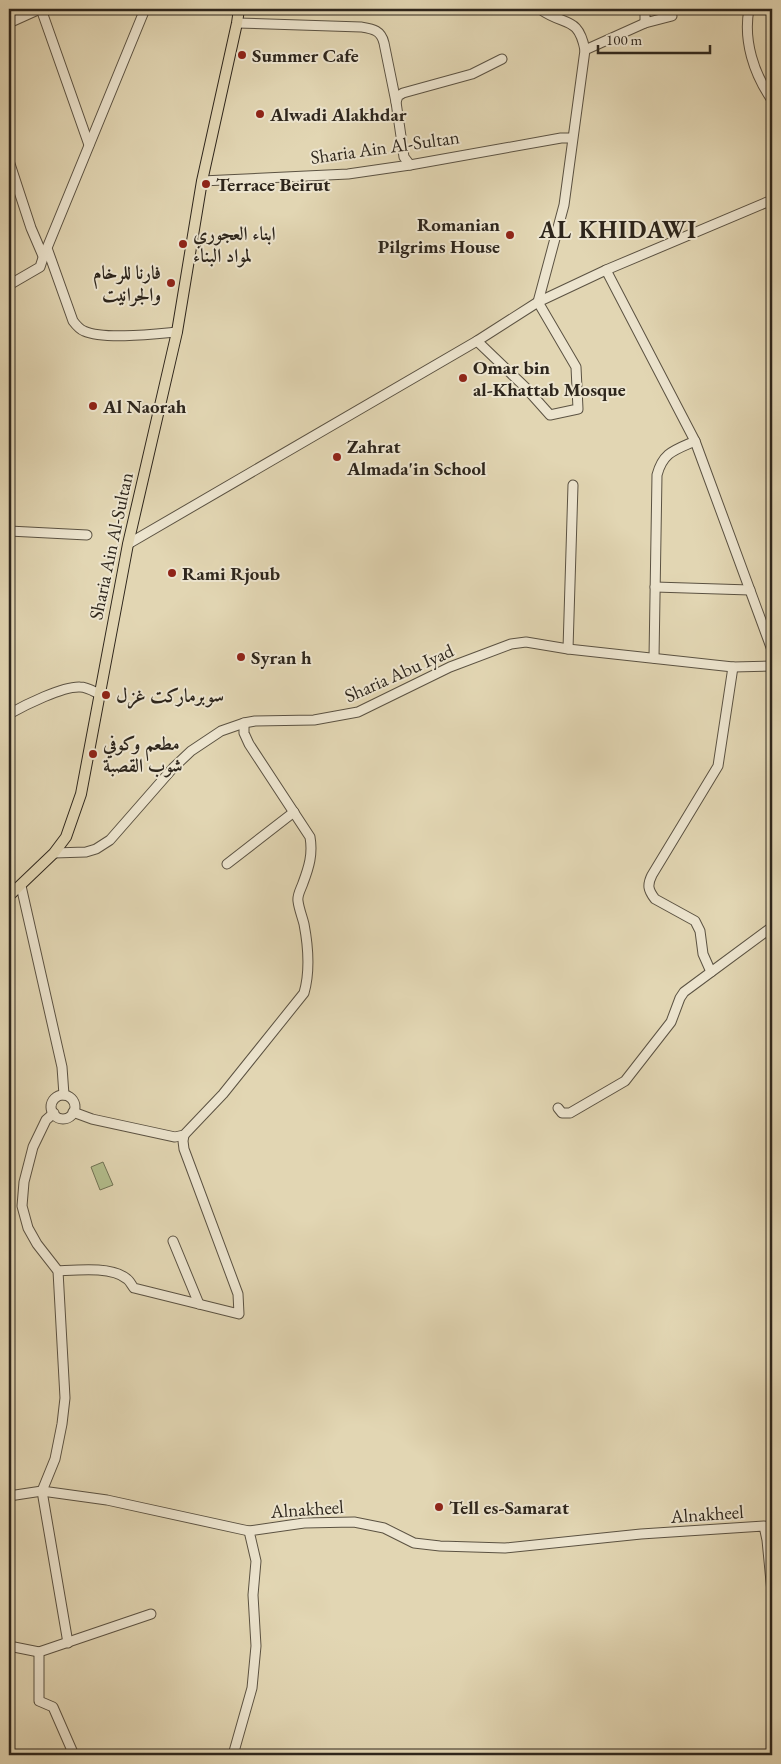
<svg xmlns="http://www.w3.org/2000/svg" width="781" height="1764" font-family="'EB Garamond',Amiri,serif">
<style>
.green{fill:#b3be8d;stroke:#707254}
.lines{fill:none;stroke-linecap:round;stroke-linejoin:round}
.minor-casing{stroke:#5b5242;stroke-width:11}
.major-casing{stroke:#2e261c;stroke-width:12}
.minor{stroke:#ece4ce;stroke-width:9}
.major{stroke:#e2d6b3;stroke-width:10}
.poi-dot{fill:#8f2418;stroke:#ece4ce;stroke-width:2}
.labels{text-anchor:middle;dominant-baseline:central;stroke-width:4;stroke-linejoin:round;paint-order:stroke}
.poi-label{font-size:19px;font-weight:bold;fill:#2e261c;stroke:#ece4ce;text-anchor:start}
.street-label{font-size:19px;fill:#2e261c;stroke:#ece4ce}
.district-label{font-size:24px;font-weight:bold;letter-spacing:1px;fill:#2e261c;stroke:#ece4ce}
</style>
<rect width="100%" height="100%" fill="#e2d6b3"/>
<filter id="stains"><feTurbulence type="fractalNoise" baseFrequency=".004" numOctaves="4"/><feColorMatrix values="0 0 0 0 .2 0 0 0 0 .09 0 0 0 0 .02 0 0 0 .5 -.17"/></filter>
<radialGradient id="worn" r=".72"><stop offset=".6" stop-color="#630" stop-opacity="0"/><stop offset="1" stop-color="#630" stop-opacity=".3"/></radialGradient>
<!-- green -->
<path class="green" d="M 103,1162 L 113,1185 L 100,1190 L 91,1167 Z"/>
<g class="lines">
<defs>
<g id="minor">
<path d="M 41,9 L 89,145"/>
<path d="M 145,9 L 47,248 L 73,321 C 76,325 79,329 84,331 C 104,340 155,334 177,332"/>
<path d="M 540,9 C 565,27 578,15 585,50"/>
<path d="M 645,9 L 645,23 L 672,16"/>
<path d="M 749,9 C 743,41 754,74 772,100"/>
<path d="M 9,23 L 40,9"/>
<path d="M 237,23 L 361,27 C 373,29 381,30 384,43 L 396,102"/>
<path d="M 9,161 L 31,228 L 43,256"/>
<path d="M 410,165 L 404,157 L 396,102 L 398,96 L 403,93 L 472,74 L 502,59"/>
<path d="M 202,181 L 348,174 L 410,165 L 561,138 L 572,138"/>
<path d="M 606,270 L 695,441 L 772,650"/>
<path d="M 9,285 L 40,267 L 45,252"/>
<path d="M 477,341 L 525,387 L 550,415 L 578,409 L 576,367 L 538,302 L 564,205 L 585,50 L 645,23"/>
<path d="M 9,531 L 87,535"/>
<path d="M 128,544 L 477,341 L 538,302 L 606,270 L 772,200"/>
<path d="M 655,587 L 750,590"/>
<path d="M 568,649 L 573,485"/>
<path d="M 654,658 L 657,475 C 663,452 675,450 695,441"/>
<path d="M 9,714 C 25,705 63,686 80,687 C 87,687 93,691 99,694"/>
<path d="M 54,853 L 86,852 L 96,849 L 110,840 L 173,768 L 191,751 L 221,731 L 244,723 L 255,721 L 314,720 L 358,712 L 450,667 L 511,644 L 526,642 L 568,649 L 733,667 L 772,666"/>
<path d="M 227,864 L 294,812"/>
<path d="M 21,886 L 62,1067 L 64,1095"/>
<path d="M 711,972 L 703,954 L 700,931 L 695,921 L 655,899 C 648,890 647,885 652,875 L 718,766 L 733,667"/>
<circle cx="63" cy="1107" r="12"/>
<path d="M 558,1108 L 562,1113 L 570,1113 L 625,1081 L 671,1022 L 680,998 L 684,992 L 772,927"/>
<path d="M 73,1112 L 92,1119 L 175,1137 L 184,1135 L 223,1094 L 304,993 C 310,972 308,945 304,924 C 302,916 299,909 298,901 C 297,895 301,889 303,883 C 309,867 313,854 310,837 L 249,744 L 244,733 L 244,723"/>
<path d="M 54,1113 L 46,1120 L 33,1147 L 24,1182 L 22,1206 L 28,1228 L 37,1244 L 58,1271 L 65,1398 L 62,1424 L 55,1459 L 42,1491 L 68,1643"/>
<path d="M 173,1241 L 199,1304"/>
<path d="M 58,1271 C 77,1270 112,1266 127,1279 C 130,1281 132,1286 134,1288 L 239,1314 L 238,1294 L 184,1149 L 183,1141 L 184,1135"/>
<path d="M 9,1496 L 42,1491 L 107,1500 L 249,1531"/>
<path d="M 9,1646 L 39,1652"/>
<path d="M 74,1755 L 53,1707 L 39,1701 L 39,1652 L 151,1614"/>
<path d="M 233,1755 L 252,1688 L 256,1646 L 253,1595 L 256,1561 L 249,1531 L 304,1523 L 354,1522 L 384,1528 L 414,1543 L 440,1546 L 505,1548 L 641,1534 L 764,1526 L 767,1540 L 772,1592"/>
</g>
<path id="major" d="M 9,896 L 54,853 L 66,837 L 81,794 L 128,544 L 177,332 L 202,181 L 237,23 L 239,9"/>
</defs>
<!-- minor casing -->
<use href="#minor" class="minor-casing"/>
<!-- major casing -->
<use href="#major" class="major-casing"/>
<!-- minor -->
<use href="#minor" class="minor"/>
<!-- major -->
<use href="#major" class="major"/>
</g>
<!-- markers -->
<g class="poi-dot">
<circle cx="242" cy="55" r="5"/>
<circle cx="260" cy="114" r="5"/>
<circle cx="206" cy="184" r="5"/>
<circle cx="510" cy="235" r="5"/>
<circle cx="183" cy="244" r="5"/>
<circle cx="171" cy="283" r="5"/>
<circle cx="463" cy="378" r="5"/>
<circle cx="93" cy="406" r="5"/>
<circle cx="337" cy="457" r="5"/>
<circle cx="172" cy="573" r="5"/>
<circle cx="241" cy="657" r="5"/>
<circle cx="106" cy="695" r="5"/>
<circle cx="93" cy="754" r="5"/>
<circle cx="439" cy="1507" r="5"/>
</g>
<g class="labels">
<!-- poi labels -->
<g class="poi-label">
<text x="252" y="55">Summer Cafe</text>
<text x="270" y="114">Alwadi Alakhdar</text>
<text x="216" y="184">Terrace Beirut</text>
<text x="500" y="224" text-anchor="end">Romanian<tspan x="500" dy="22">Pilgrims House</tspan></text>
<text x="193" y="233">ابناء العجوري<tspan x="193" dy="22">لمواد البناء</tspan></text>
<text x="161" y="272" text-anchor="end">فارنا للرخام<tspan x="161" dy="22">والجرانيت</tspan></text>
<text x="473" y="367">Omar bin<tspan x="473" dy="22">al-Khattab Mosque</tspan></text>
<text x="103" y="406">Al Naorah</text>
<text x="347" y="446">Zahrat<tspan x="347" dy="22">Almada'in School</tspan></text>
<text x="182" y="573">Rami Rjoub</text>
<text x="251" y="657">Syran h</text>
<text x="116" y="695">سوبرماركت غزل</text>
<text x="103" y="743">مطعم وكوفي<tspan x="103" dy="22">شوب القصبة</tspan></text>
<text x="449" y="1507">Tell es-Samarat</text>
</g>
<!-- street labels -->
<g class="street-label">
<text transform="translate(385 147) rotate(-8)">Sharia Ain Al-Sultan</text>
<text transform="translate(111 546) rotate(-78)">Sharia Ain Al-Sultan</text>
<text transform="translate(399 673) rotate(-24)">Sharia Abu Iyad</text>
<text transform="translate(307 1509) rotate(-4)">Alnakheel</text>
<text transform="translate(707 1514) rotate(-4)">Alnakheel</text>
</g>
<!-- district labels -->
<g class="district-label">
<text x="618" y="229">AL KHIDAWI</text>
</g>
</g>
<!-- margin -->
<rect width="781" height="1764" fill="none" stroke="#e2d6b3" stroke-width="30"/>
<rect x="10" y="10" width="761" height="1744" fill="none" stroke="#2e261c" stroke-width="2.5"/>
<rect x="15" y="15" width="751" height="1734" fill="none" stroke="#2e261c"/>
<!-- scale -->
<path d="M598 45v8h112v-8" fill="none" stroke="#2e261c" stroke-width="2.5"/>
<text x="606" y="45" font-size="15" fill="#2e261c" stroke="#ece4ce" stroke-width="4" paint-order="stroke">100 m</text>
<rect width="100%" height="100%" filter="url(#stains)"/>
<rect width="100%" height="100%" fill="url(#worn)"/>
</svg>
